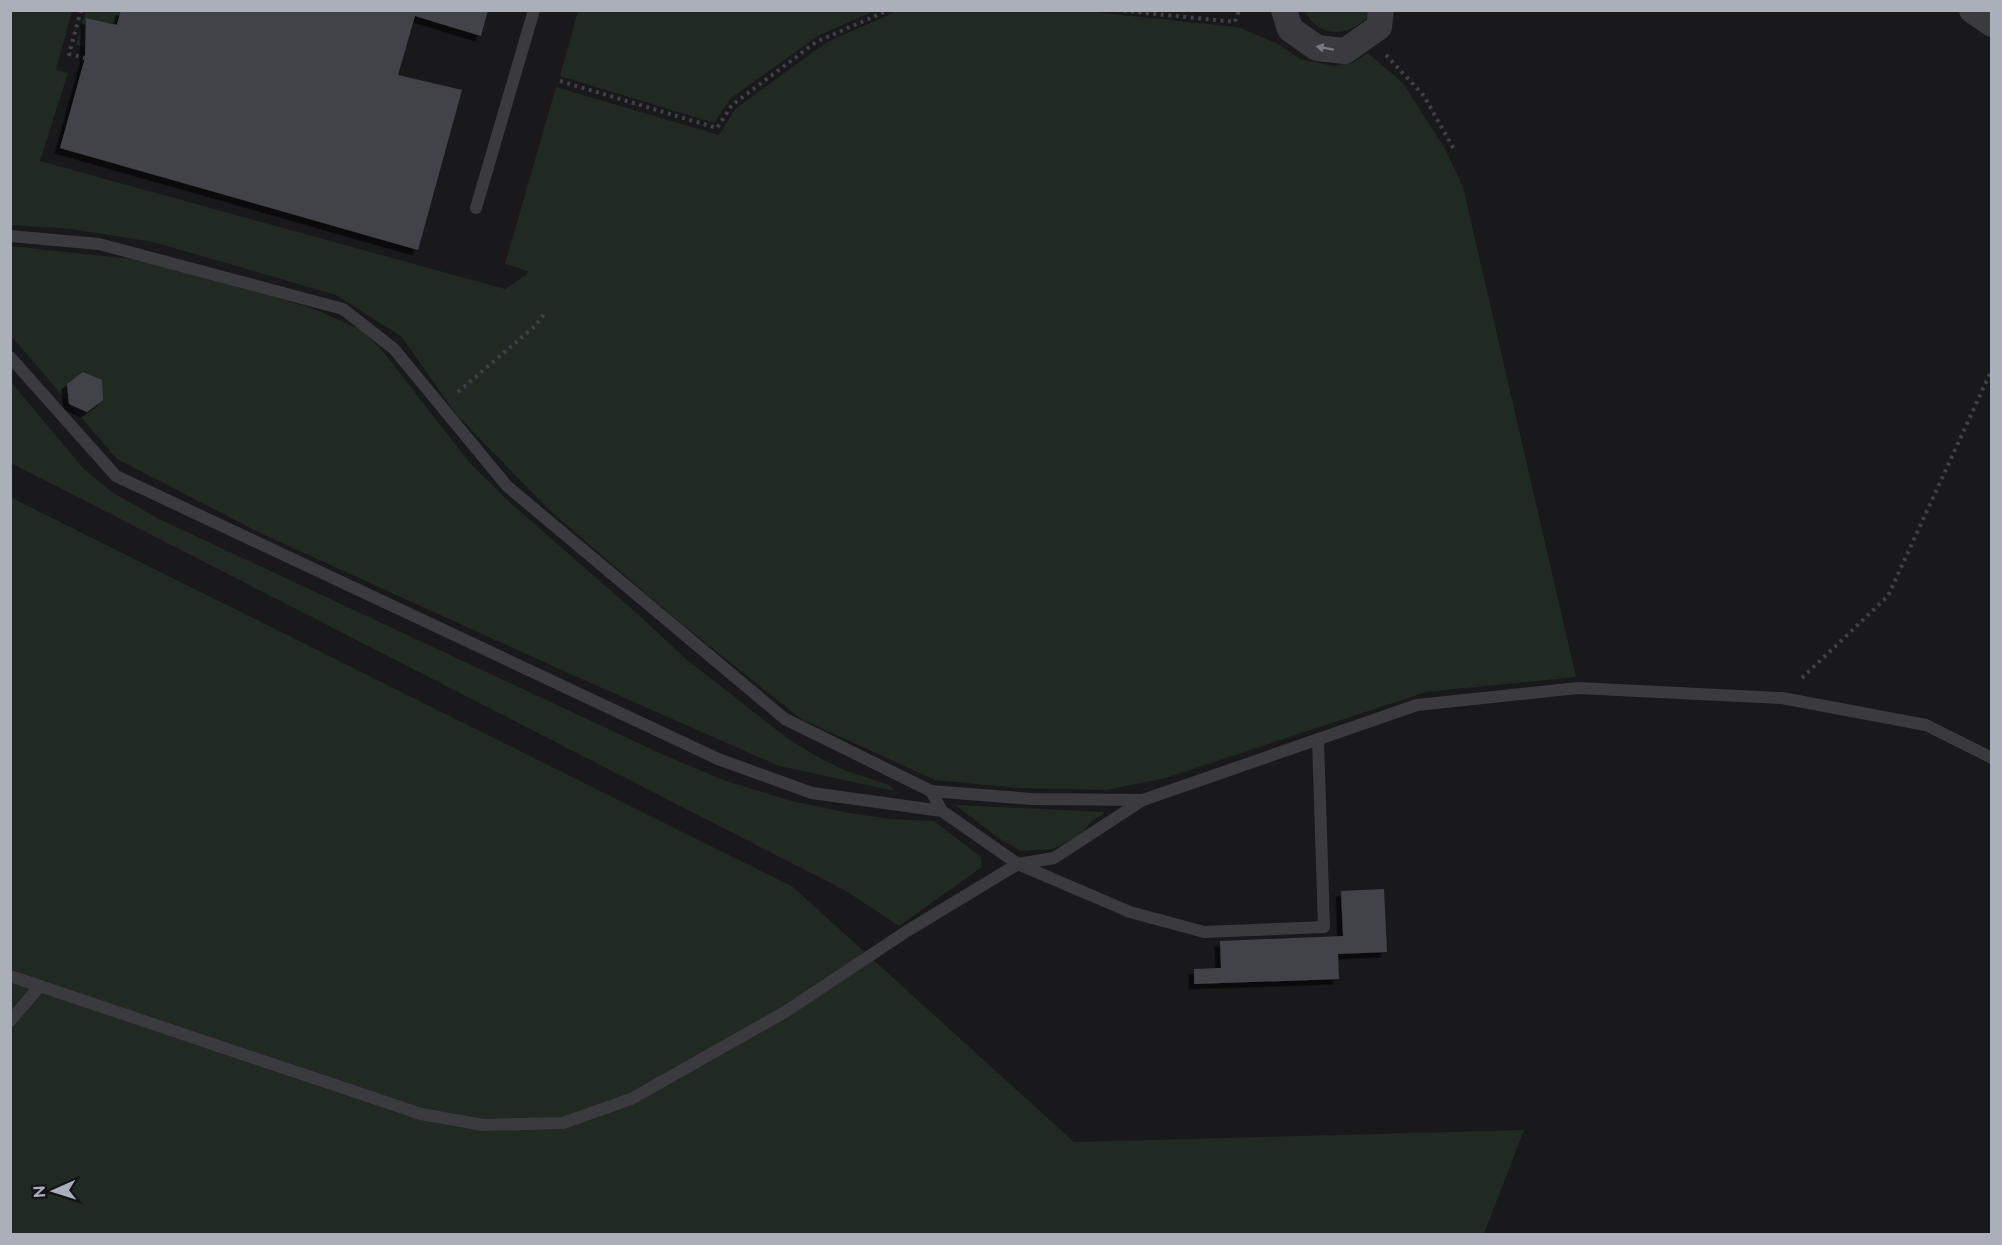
<svg xmlns="http://www.w3.org/2000/svg" width="2002" height="1245" font-family="Raleway,sans-serif">
<style>
.green{fill:#202922}
.building{fill:#434348;filter:url(#shadow)}
.lines{fill:none;stroke-linecap:round;stroke-linejoin:round}
.path{stroke:#404146;stroke-width:4;stroke-dasharray:3 4.5;stroke-linecap:butt}
.lane{stroke:#3a3a3f;stroke-width:12}
.street{stroke:#3a3a3f;stroke-width:26}
.oneway{fill:#787a83}
</style>
<defs>
<filter id="shadow"><feDropShadow dx="-5.5" dy="5.5" stdDeviation="0" flood-color="#0009"/></filter>
</defs>
<rect width="100%" height="100%" fill="#19181b"/>
<!-- green -->
<g class="green">
<path d="M 116,10 L 121,12 L 117,25 L 87,18 L 85,47 L 76,45 L 86,11 Z"/>
<path d="M 578,11 L 578,10 L 874,11 L 818,36 L 731,98 L 714,123 L 560,76 Z"/>
<path d="M 897,11 L 1074,10 L 1238,27 L 1278,44 L 1300,59 L 1334,66 L 1354,62 L 1368,53 L 1403,83 L 1444,147 L 1463,187 L 1576,677 L 1426,692 L 1166,778 L 1106,790 L 1017,788 L 935,780 L 801,719 L 678,621 L 549,510 L 455,413 L 402,337 L 336,295 L 153,242 L 71,229 L 11,225 L 11,11 L 72,11 L 56,70 L 68,73 L 40,161 L 505,289 L 526,275 L 528,271 L 505,264 L 556,87 L 719,135 L 736,108 L 827,42 Z"/>
<path d="M 1305,11 L 1371,11 C 1356,37 1318,41 1305,11 Z"/>
<path d="M 10,246 L 132,259 L 190,273 L 312,308 L 361,330 L 382,350 L 469,462 L 505,498 L 642,618 L 686,659 L 787,738 L 818,757 L 844,770 L 889,785 L 895,791 L 779,766 L 559,669 L 262,534 L 117,459 L 11,336 Z"/>
<path d="M 10,381 L 84,469 L 112,492 L 157,518 L 664,755 L 726,781 L 792,801 L 849,813 L 891,819 L 934,821 L 981,857 L 982,867 L 899,926 L 846,891 L 11,463 Z"/>
<path d="M 10,497 L 793,887 L 1074,1142 L 1524,1130 L 1484,1234 L 11,1234 Z"/>
<path d="M 955,805 L 1104,812 L 1103,815 L 1093,820 L 1079,836 L 1053,849 L 1021,851 L 1003,841 Z"/>
</g>
<!-- building -->
<g class="building">
<path d="M 121,10 L 488,10 L 481,36 L 415,16 L 398,75 L 462,90 L 418,250 L 60,148 L 85,58 L 86,18 L 117,25 Z"/>
<path d="M 83,372 L 102,380 L 103,400 L 87,412 L 69,404 L 67,384 Z"/>
<path d="M 1384,889 L 1387,952 L 1338,954 L 1339,979 L 1194,984 L 1194,969 L 1221,968 L 1220,941 L 1343,936 L 1341,891 Z"/>
</g>
<g class="lines">
<!-- path -->
<g class="path">
<path d="M 81,10 L 69,54 L 85,58"/>
<path d="M 1116,10 L 1235,22 L 1239,10"/>
<path d="M 1386,55 L 1424,96 L 1455,151"/>
<path d="M 560,81 L 717,128 L 732,105 L 816,42 L 889,10"/>
<path d="M 458,392 L 535,326 L 546,312"/>
<path d="M 1802,678 L 1888,596 L 1992,369"/>
</g>
<!-- lane -->
<g class="lane">
<path d="M 476,208 L 534,10"/>
<path d="M 10,236 L 99,244 L 343,309 L 394,349 L 507,486 L 785,719 L 931,791 L 1032,799 L 1143,800"/>
<path d="M 10,357 L 116,476 L 718,759 L 812,793 L 942,811"/>
<path d="M 931,791 L 942,811 L 1018,864 L 1130,912 L 1204,932 L 1324,927 L 1318,739"/>
<path d="M 10,976 L 421,1114 L 483,1125 L 563,1123 L 631,1099 L 785,1012 L 907,931 L 1018,864 L 1054,858 L 1143,800 L 1417,705 L 1578,688 L 1782,698 L 1926,725 L 1992,758"/>
<path d="M 10,1021 L 40,986"/>
</g>
<!-- street -->
<g class="street">
<path d="M 1284,10 L 1290,29 L 1317,48 L 1345,51 L 1379,27 L 1381,10"/>
<path d="M 1972,10 L 1992,24"/>
</g>
</g>
<!-- one-way arrows -->
<defs><path id="oneway-solid" d="M-6-.8H1V-3.2L6.5 0L1 3.2V.8H-6Z" transform="scale(1.5)"/></defs>
<use class="oneway" href="#oneway-solid" transform="translate(1325 48) rotate(-170)"/>
<!-- border -->
<rect width="2002" height="1245" fill="none" stroke="#abafba" stroke-width="24"/>
<!-- north arrow -->
<g transform="translate(54 1191) rotate(267)" stroke="#141316" stroke-width="4.5" paint-order="stroke">
<path d="M0-4.5L10 22L0 15L-10 22Z" fill="#abafba"/>
<text y="-9" font-size="16" font-weight="bold" text-anchor="middle" fill="#abafba">N</text>
</g>
</svg>
